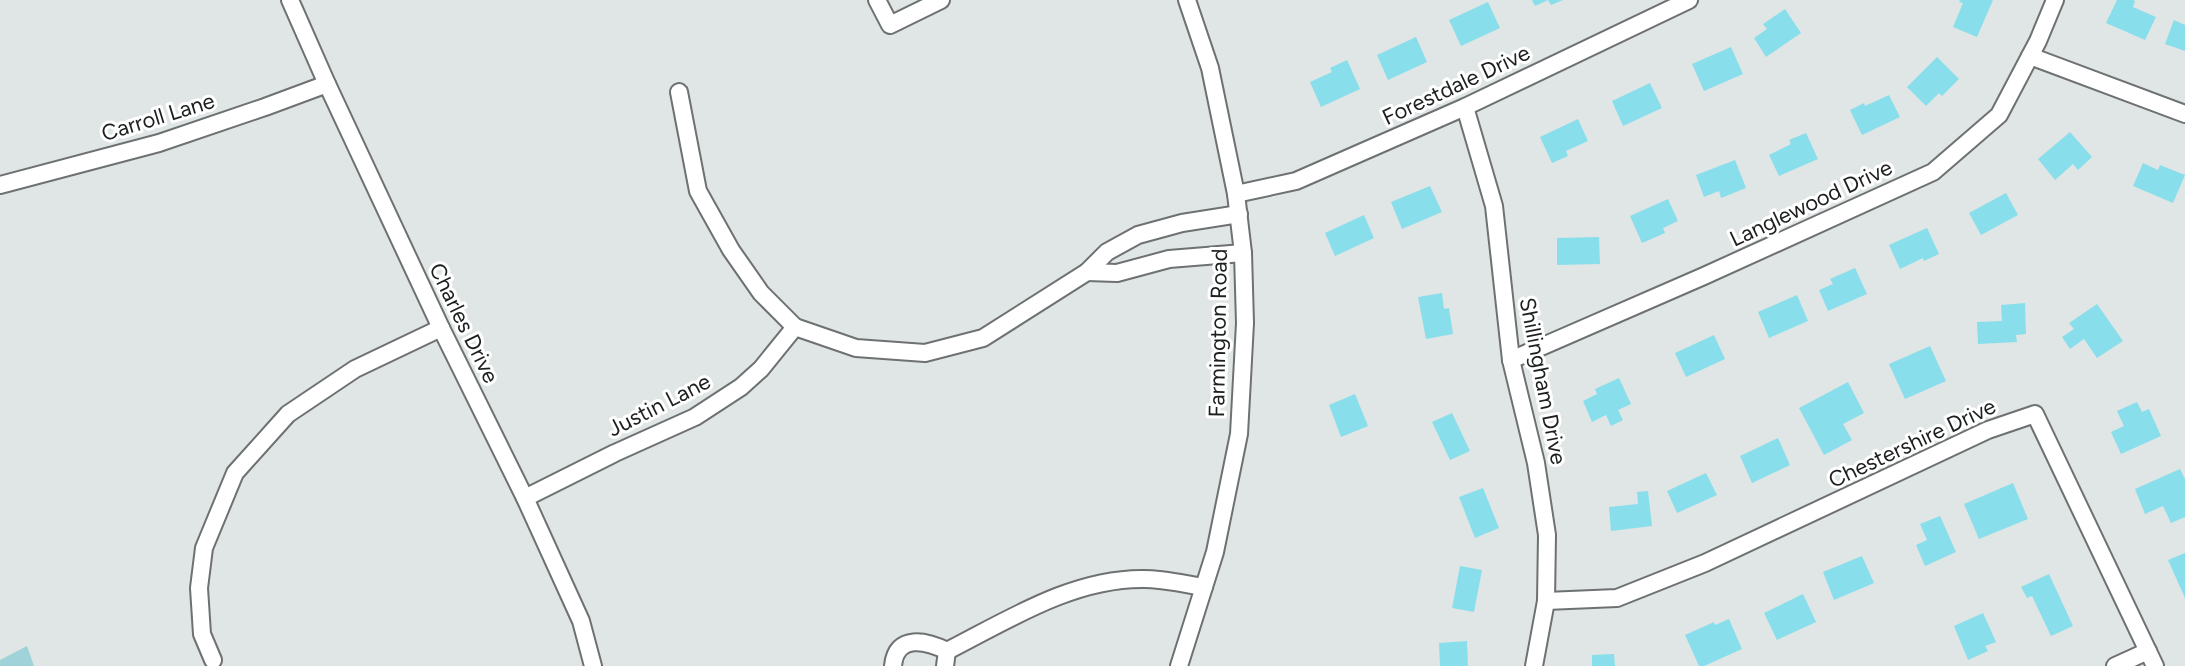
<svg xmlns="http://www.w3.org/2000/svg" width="2185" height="666" font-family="Figtree,sans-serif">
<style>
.green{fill:#9fd2d9}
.building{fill:#88dfeb}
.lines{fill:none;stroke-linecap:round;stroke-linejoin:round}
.minor-casing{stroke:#6e7172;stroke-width:20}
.minor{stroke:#fff;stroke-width:16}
.labels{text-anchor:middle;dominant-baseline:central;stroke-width:6;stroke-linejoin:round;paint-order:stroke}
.street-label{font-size:22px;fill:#1d1f1f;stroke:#fff}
</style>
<rect width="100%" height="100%" fill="#e0e5e5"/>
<!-- green -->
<path class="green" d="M 27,646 L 34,666 L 0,666 L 0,660 Z"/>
<!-- building -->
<g class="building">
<path d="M 1532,0 L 1563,0 L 1551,5 L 1548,0 L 1535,6 Z"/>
<path d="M 1960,0 L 1993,0 L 1977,37 L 1953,27 L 1963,3 L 1959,2 Z"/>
<path d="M 2117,0 L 2133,0 L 2135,1 L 2133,7 L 2156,17 L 2145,40 L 2106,23 Z"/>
<path d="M 1488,2 L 1500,28 L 1461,46 L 1449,20 Z"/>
<path d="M 1785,9 L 1801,33 L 1766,57 L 1754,38 L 1767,29 L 1763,24 Z"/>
<path d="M 2174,20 L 2185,25 L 2185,51 L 2165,44 Z"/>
<path d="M 1416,37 L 1427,62 L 1388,80 L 1377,55 Z"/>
<path d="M 1731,47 L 1743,74 L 1704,91 L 1692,64 Z"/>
<path d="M 1937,57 L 1959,79 L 1942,96 L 1939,93 L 1926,106 L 1907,87 Z"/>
<path d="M 1347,60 L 1360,89 L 1321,107 L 1310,82 L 1332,72 L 1330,68 Z"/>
<path d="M 1650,83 L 1662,108 L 1623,126 L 1612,101 Z"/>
<path d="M 1889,95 L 1900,117 L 1862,135 L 1850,110 L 1864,103 L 1865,106 Z"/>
<path d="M 1578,119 L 1588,141 L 1566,151 L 1568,156 L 1552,163 L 1540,137 Z"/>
<path d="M 2070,132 L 2092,157 L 2078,170 L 2073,164 L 2055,180 L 2038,159 Z"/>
<path d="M 1806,133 L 1818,159 L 1779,176 L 1769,155 L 1791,144 L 1789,140 Z"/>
<path d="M 1735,160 L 1746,188 L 1721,198 L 1719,191 L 1704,197 L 1696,175 Z"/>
<path d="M 2143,163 L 2158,170 L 2160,165 L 2185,175 L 2173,203 L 2133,186 Z"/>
<path d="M 1430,186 L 1442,212 L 1402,229 L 1391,202 Z"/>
<path d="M 2006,193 L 2018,215 L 1981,235 L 1969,213 Z"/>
<path d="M 1668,199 L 1678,221 L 1663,228 L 1665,233 L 1642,243 L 1630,216 Z"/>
<path d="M 1364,215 L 1374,238 L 1335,256 L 1325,233 Z"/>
<path d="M 1927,228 L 1939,254 L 1924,261 L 1923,258 L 1900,269 L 1889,245 Z"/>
<path d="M 1599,237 L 1600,264 L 1557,265 L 1557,238 Z"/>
<path d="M 1855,268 L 1867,294 L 1828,311 L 1819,290 L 1833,284 L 1830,279 Z"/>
<path d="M 1442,293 L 1444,309 L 1449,308 L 1453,334 L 1426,339 L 1418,297 Z"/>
<path d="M 1797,295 L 1808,321 L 1769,338 L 1758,312 Z"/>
<path d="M 2025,303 L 2026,334 L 2016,335 L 2017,342 L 1978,344 L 1977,322 L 2002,321 L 2001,305 Z"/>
<path d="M 2097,304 L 2123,341 L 2097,358 L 2084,339 L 2070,349 L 2062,337 L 2074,329 L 2069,323 Z"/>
<path d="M 1714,335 L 1725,359 L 1686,377 L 1675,353 Z"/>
<path d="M 1930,346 L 1946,381 L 1905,399 L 1889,364 Z"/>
<path d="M 1619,378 L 1631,404 L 1618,410 L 1623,420 L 1611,426 L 1606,415 L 1592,422 L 1583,401 L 1597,394 L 1595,389 Z"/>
<path d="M 1848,382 L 1864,413 L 1843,424 L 1852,440 L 1824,455 L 1799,408 Z"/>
<path d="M 1355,394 L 1368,426 L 1341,437 L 1329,405 Z"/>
<path d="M 2137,402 L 2142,412 L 2149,409 L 2161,436 L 2121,454 L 2111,432 L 2124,426 L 2117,411 Z"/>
<path d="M 1452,413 L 1470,451 L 1450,460 L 1432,422 Z"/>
<path d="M 1778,438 L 1790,465 L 1752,483 L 1740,456 Z"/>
<path d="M 2180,469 L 2185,479 L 2185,517 L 2171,523 L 2163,506 L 2145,514 L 2135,489 Z"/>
<path d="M 1706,473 L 1717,495 L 1677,513 L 1667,491 Z"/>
<path d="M 2013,483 L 2028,519 L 1979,539 L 1964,504 Z"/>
<path d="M 1483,488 L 1499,528 L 1475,538 L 1459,497 Z"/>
<path d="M 1648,491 L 1652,526 L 1611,531 L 1609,507 L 1638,504 L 1637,492 Z"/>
<path d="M 1940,516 L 1956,552 L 1925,566 L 1916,545 L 1927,540 L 1920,524 Z"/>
<path d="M 2185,553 L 2185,598 L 2168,560 Z"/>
<path d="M 1862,556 L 1874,583 L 1834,600 L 1823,572 Z"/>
<path d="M 1460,566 L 1482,570 L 1474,612 L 1452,608 Z"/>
<path d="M 2049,574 L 2073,626 L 2051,636 L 2032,596 L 2027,598 L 2021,587 Z"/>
<path d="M 1803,594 L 1816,622 L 1777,640 L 1764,613 Z"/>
<path d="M 1983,613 L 1996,642 L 1985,646 L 1988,651 L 1968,660 L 1954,626 Z"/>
<path d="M 1729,619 L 1742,649 L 1704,666 L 1699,666 L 1685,635 L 1714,622 L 1715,625 Z"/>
<path d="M 1467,641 L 1468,666 L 1440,666 L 1439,643 Z"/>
<path d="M 1614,654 L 1615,666 L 1592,666 L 1592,655 Z"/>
</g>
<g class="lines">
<defs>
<g id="minor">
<path d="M 290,0 L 327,84 L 441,328 L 525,498 L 581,621 L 593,666"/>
<path d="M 877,0 L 890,25 L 941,0"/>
<path d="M 2030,56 L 2185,114"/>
<path d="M 679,92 L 698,191 L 731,250 L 761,293 L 795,327 L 856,348 L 925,353 L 983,338 L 1087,272 L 1107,252 L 1138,235 L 1182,223 L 1239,214"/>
<path d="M 1465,107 L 1494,206 L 1511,360 L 1536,463 L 1547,535 L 1546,601 L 1534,666"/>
<path d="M 0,185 L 159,143 L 265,107 L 327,84"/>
<path d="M 1236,194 L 1296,181 L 1465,107 L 1689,0"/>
<path d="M 1087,272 L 1117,273 L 1169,259 L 1243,253"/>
<path d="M 1511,360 L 1704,276 L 1933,172 L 1999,115 L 2038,41 L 2055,0"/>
<path d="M 525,498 L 615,453 L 695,417 L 741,387 L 761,369 L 795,327"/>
<path d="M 1546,601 L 1617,598 L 1705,563 L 1988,430 L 2035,414 L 2155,666"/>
<path d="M 947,651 C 1008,620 1073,578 1144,579 C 1164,579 1184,584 1204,587"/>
<path d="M 213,660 L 202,634 L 199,588 L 204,548 L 235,473 L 288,414 L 355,369 L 441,328"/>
<path d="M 893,666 C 896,633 927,641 947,651 L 945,666"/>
<path d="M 1179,666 L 1215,552 L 1239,434 L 1245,323 L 1243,253 L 1236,194 L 1210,68 L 1187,0"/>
<path d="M 2115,666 L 2148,651"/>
</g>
</defs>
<!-- minor casing -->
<use href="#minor" class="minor-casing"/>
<!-- minor -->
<use href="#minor" class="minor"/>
</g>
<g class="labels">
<!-- street labels -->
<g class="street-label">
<text transform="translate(1456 85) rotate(-25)">Forestdale Drive</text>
<text transform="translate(158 117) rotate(-17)">Carroll Lane</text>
<text transform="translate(1811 203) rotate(-25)">Langlewood Drive</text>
<text transform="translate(464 323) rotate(64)">Charles Drive</text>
<text transform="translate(1218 333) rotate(-89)">Farmington Road</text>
<text transform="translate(1543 381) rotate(79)">Shillingham Drive</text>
<text transform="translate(659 405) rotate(-27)">Justin Lane</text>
<text transform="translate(1912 443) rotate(-25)">Chestershire Drive</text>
</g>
</g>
</svg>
